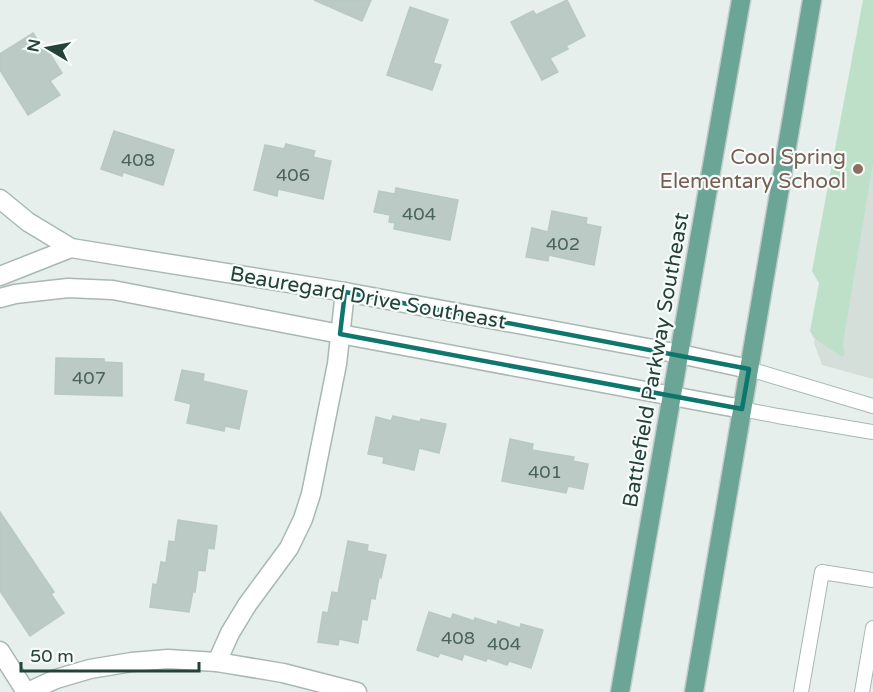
<svg xmlns="http://www.w3.org/2000/svg" width="873" height="692" font-family="'Varela Round',sans-serif">
<style>
.built{fill:#d4dfda}
.green{fill:#bfe0c8}
.building{fill:#bbcac4;stroke:#b8c9c2;stroke-width:1.5}
.lines{fill:none;stroke-linecap:round;stroke-linejoin:round}
.lane-casing{stroke:#a8b8b2;stroke-width:16}
.street-casing{stroke:#a8b8b2;stroke-width:21}
.primary-casing{stroke:#c2cac8;stroke-width:21}
.lane{stroke:#fff;stroke-width:14}
.street{stroke:#fff;stroke-width:18}
.primary{stroke:#6aa596;stroke-width:18}
.marked{fill:none;stroke:#0f766e;stroke-width:4.5;stroke-linejoin:round}
.education-dot{fill:#8d6e63;stroke:#f7fbf9;stroke-width:2}
.labels{text-anchor:middle;dominant-baseline:central;stroke-width:4.5;stroke-linejoin:round;paint-order:stroke}
.number-label{font-size:18px;fill:#4a645c}
.education-label{font-size:21px;fill:#785e54;stroke:#f7fbf9;text-anchor:end}
.street-label{font-size:21px;fill:#24423a;stroke:#f7fbf9}
</style>
<rect width="100%" height="100%" fill="#e6efeb"/>
<!-- built -->
<path class="built" d="M 870,0 L 873,0 L 873,379 L 822,365 L 814,343 Z"/>
<!-- green -->
<path class="green" d="M 863,0 L 873,0 L 873,163 L 844,337 L 843,346 L 845,354 L 842,357 L 814,338 L 810,331 L 819,283 L 812,271 Z"/>
<!-- building -->
<g class="building">
<path d="M 314,0 L 371,0 L 362,21 Z"/>
<path d="M 567,0 L 585,36 L 566,46 L 568,49 L 550,58 L 558,72 L 542,80 L 511,22 L 533,11 L 536,15 Z"/>
<path d="M 410,7 L 448,20 L 433,63 L 441,65 L 432,90 L 387,75 Z"/>
<path d="M 33,33 L 44,51 L 47,49 L 62,73 L 50,81 L 60,95 L 28,115 L 0,70 L 0,54 Z"/>
<path d="M 114,131 L 174,150 L 163,185 L 123,172 L 122,176 L 101,169 Z"/>
<path d="M 286,144 L 315,151 L 313,157 L 331,161 L 323,199 L 278,189 L 277,196 L 254,190 L 265,145 L 284,149 Z"/>
<path d="M 396,188 L 458,200 L 450,240 L 394,229 L 395,223 L 389,222 L 390,215 L 374,212 L 379,191 L 395,194 Z"/>
<path d="M 552,211 L 587,218 L 586,224 L 601,227 L 594,265 L 549,255 L 548,261 L 526,257 L 532,228 L 548,232 Z"/>
<path d="M 56,358 L 104,359 L 104,362 L 122,363 L 122,396 L 55,394 Z"/>
<path d="M 182,370 L 204,374 L 203,381 L 247,391 L 239,429 L 225,426 L 224,431 L 187,423 L 191,404 L 175,400 Z"/>
<path d="M 393,416 L 420,422 L 421,419 L 446,424 L 439,453 L 419,448 L 414,470 L 383,463 L 384,457 L 368,454 L 376,417 L 391,421 Z"/>
<path d="M 510,439 L 533,444 L 532,450 L 574,457 L 573,461 L 588,464 L 583,489 L 568,486 L 566,493 L 502,481 Z"/>
<path d="M 0,512 L 54,592 L 51,594 L 64,613 L 30,636 L 0,591 Z"/>
<path d="M 178,520 L 217,526 L 214,549 L 208,548 L 205,571 L 198,570 L 195,592 L 193,591 L 189,612 L 150,607 L 153,584 L 157,585 L 161,562 L 166,563 L 169,541 L 175,542 Z"/>
<path d="M 348,541 L 368,545 L 367,551 L 386,555 L 381,578 L 379,577 L 375,599 L 371,598 L 367,620 L 362,619 L 358,643 L 339,639 L 338,645 L 318,642 L 323,612 L 328,613 L 332,592 L 338,593 Z"/>
<path d="M 429,612 L 451,619 L 453,614 L 474,621 L 475,618 L 497,625 L 498,621 L 520,628 L 521,624 L 543,630 L 531,668 L 509,661 L 507,665 L 487,658 L 486,661 L 464,654 L 462,660 L 440,653 L 438,657 L 417,650 Z"/>
</g>
<g class="lines">
<defs>
<g id="lane">
<path d="M 749,369 L 873,406"/>
<path d="M 742,409 L 778,416 L 873,432"/>
<path d="M 801,692 L 822,572 L 873,580"/>
<path d="M 862,692 L 873,628"/>
</g>
<g id="street">
<path d="M 0,199 L 28,222 L 71,248 L 345,292 L 680,354 L 749,369"/>
<path d="M 0,276 L 71,248"/>
<path d="M 0,298 L 15,294 L 68,288 L 113,290 L 340,334 L 742,409"/>
<path d="M 0,651 L 26,692"/>
<path d="M 217,662 L 230,633 L 247,605 L 289,548 L 303,519 L 311,494 L 337,364 L 345,292"/>
<path d="M 28,692 L 56,679 L 90,669 L 132,662 L 168,659 L 217,662 L 283,673 L 357,692"/>
</g>
<g id="primary">
<path d="M 620,692 L 741,0"/>
<path d="M 694,692 L 812,0"/>
</g>
</defs>
<!-- lane casing -->
<use href="#lane" class="lane-casing"/>
<!-- street casing -->
<use href="#street" class="street-casing"/>
<!-- primary casing -->
<use href="#primary" class="primary-casing"/>
<!-- lane -->
<use href="#lane" class="lane"/>
<!-- street -->
<use href="#street" class="street"/>
<!-- primary -->
<use href="#primary" class="primary"/>
</g>
<!-- marked area -->
<path class="marked" d="M 345,292 L 749,369 L 742,409 L 340,334 Z"/>
<!-- markers -->
<circle class="education-dot" cx="858" cy="169" r="6"/>
<g class="labels">
<!-- number labels -->
<g class="number-label">
<text x="138" y="160">408</text>
<text x="293" y="175">406</text>
<text x="419" y="214">404</text>
<text x="563" y="244">402</text>
<text x="89" y="378">407</text>
<text x="545" y="472">401</text>
<text x="458" y="638">408</text>
<text x="504" y="644">404</text>
</g>
<!-- education labels -->
<g class="education-label">
<text x="846" y="157">Cool Spring<tspan x="846" dy="24">Elementary School</tspan></text>
</g>
<!-- street labels -->
<g class="street-label">
<text transform="translate(368 298) rotate(10)">Beauregard Drive Southeast</text>
<text transform="translate(656 360) rotate(-80)">Battlefield Parkway Southeast</text>
</g>
</g>
<!-- north arrow -->
<g transform="translate(48 48) rotate(280)" stroke="#f7fbf9" stroke-width="4.5" paint-order="stroke">
<path d="M0-4.5L10 22L0 15L-10 22Z" fill="#24423a"/>
<text y="-9" font-size="16" font-weight="bold" text-anchor="middle" fill="#24423a">N</text>
</g>
<!-- scale -->
<path d="M21 662v9h178v-9" fill="none" stroke="#24423a" stroke-width="3"/>
<text x="30" y="662" font-size="18" fill="#24423a" stroke="#f7fbf9" stroke-width="4.5" paint-order="stroke">50 m</text>
</svg>
